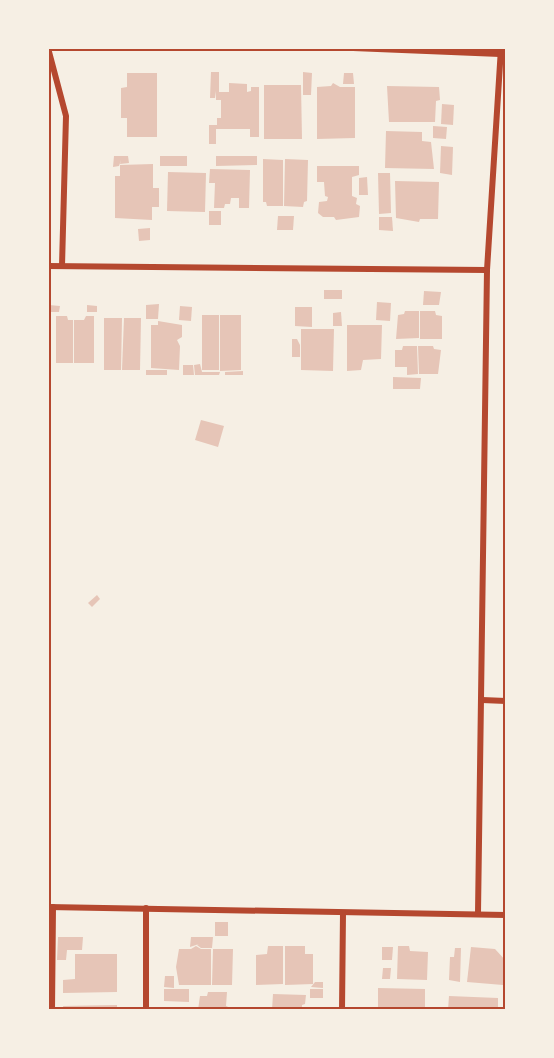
<svg xmlns="http://www.w3.org/2000/svg" width="554" height="1058" font-family="'Varela Round',sans-serif">
<style>
.building{fill:#e6c5b7}
.lines{fill:none;stroke-linecap:round;stroke-linejoin:round}
.minor{stroke:#b5482f;stroke-width:6}
.neatline{fill:none;stroke:#b5482f;stroke-width:2}
</style>
<rect width="100%" height="100%" fill="#f6efe4"/>
<!-- building -->
<g class="building">
<path d="M 211,72 L 219,72 L 219,92 L 229,92 L 229,83 L 247,84 L 247,92 L 251,91 L 251,87 L 259,87 L 259,137 L 250,137 L 250,129 L 216,129 L 216,144 L 209,144 L 209,125 L 217,125 L 217,118 L 221,118 L 221,100 L 216,100 L 216,91 L 215,98 L 210,98 Z"/>
<path d="M 303,72 L 312,73 L 311,95 L 303,95 Z"/>
<path d="M 127,73 L 157,73 L 157,137 L 127,137 L 127,118 L 121,118 L 121,88 L 127,87 Z"/>
<path d="M 344,73 L 353,73 L 354,84 L 343,84 Z"/>
<path d="M 333,83 L 340,87 L 355,87 L 355,138 L 317,139 L 317,87 L 331,86 Z"/>
<path d="M 264,85 L 301,85 L 302,139 L 264,139 Z"/>
<path d="M 387,86 L 439,87 L 440,100 L 436,101 L 435,122 L 389,122 Z"/>
<path d="M 442,104 L 454,105 L 453,125 L 441,124 Z"/>
<path d="M 433,126 L 447,127 L 446,139 L 433,138 Z"/>
<path d="M 386,131 L 422,132 L 422,141 L 431,142 L 434,169 L 385,168 Z"/>
<path d="M 441,146 L 453,147 L 452,175 L 440,173 Z"/>
<path d="M 114,156 L 128,156 L 129,163 L 120,164 L 121,160 L 119,166 L 113,167 Z"/>
<rect x="160" y="156" width="27" height="10"/>
<path d="M 216,156 L 257,156 L 257,165 L 216,166 Z"/>
<path d="M 263,159 L 283,160 L 283,206 L 267,206 L 266,202 L 263,202 Z"/>
<path d="M 285,159 L 308,160 L 307,201 L 304,202 L 303,207 L 284,206 Z"/>
<path d="M 153,164 L 153,188 L 159,188 L 159,207 L 152,207 L 152,220 L 115,218 L 115,176 L 120,176 L 120,165 Z"/>
<path d="M 317,166 L 359,166 L 359,175 L 352,177 L 352,196 L 357,198 L 356,204 L 360,206 L 359,217 L 336,220 L 334,217 L 323,217 L 318,213 L 319,202 L 327,201 L 328,197 L 325,196 L 324,182 L 317,182 Z"/>
<path d="M 210,169 L 250,170 L 249,208 L 239,208 L 239,198 L 231,198 L 230,204 L 225,204 L 224,208 L 214,208 L 215,183 L 209,183 Z"/>
<path d="M 168,172 L 206,173 L 205,212 L 167,211 Z"/>
<path d="M 378,173 L 390,173 L 391,213 L 379,214 Z"/>
<path d="M 367,177 L 368,195 L 359,195 L 359,178 Z"/>
<path d="M 395,181 L 439,182 L 438,219 L 420,219 L 419,222 L 396,218 Z"/>
<rect x="209" y="211" width="12" height="14"/>
<path d="M 278,216 L 294,216 L 293,230 L 277,230 Z"/>
<path d="M 379,217 L 392,217 L 393,231 L 379,230 Z"/>
<path d="M 150,228 L 150,240 L 139,241 L 138,229 Z"/>
<rect x="324" y="290" width="18" height="9"/>
<path d="M 424,291 L 441,292 L 439,305 L 423,305 Z"/>
<path d="M 377,302 L 391,303 L 390,321 L 376,320 Z"/>
<path d="M 159,304 L 158,319 L 146,319 L 146,305 Z"/>
<path d="M 49,305 L 60,306 L 59,312 L 49,312 Z"/>
<path d="M 87,305 L 97,306 L 97,312 L 87,312 Z"/>
<path d="M 180,306 L 192,307 L 191,321 L 179,320 Z"/>
<path d="M 295,307 L 312,307 L 312,327 L 295,326 Z"/>
<path d="M 405,311 L 419,311 L 419,338 L 396,339 L 398,315 L 404,314 Z"/>
<path d="M 420,311 L 435,311 L 436,315 L 442,316 L 442,339 L 420,339 Z"/>
<path d="M 341,312 L 342,326 L 333,326 L 333,313 Z"/>
<rect x="202" y="315" width="17" height="55"/>
<path d="M 220,315 L 241,315 L 241,370 L 220,371 Z"/>
<path d="M 56,316 L 67,316 L 68,320 L 73,320 L 73,363 L 56,363 Z"/>
<path d="M 86,316 L 94,316 L 94,363 L 74,363 L 74,320 L 84,320 Z"/>
<path d="M 104,318 L 122,318 L 121,370 L 104,370 Z"/>
<path d="M 124,318 L 141,318 L 140,370 L 122,370 Z"/>
<path d="M 158,321 L 182,325 L 182,337 L 177,340 L 180,346 L 179,370 L 151,368 L 151,325 L 158,325 Z"/>
<path d="M 347,325 L 382,325 L 381,359 L 363,360 L 361,370 L 347,371 Z"/>
<path d="M 301,329 L 334,329 L 333,371 L 301,370 Z"/>
<path d="M 292,339 L 297,339 L 300,345 L 300,357 L 292,357 Z"/>
<path d="M 403,346 L 417,346 L 418,374 L 407,375 L 407,367 L 395,367 L 395,350 L 402,350 Z"/>
<path d="M 418,346 L 433,346 L 434,349 L 441,350 L 438,374 L 419,374 Z"/>
<path d="M 200,364 L 202,372 L 220,372 L 219,375 L 195,375 L 194,365 Z"/>
<path d="M 183,365 L 193,365 L 194,375 L 183,375 Z"/>
<rect x="146" y="370" width="21" height="5"/>
<path d="M 243,371 L 243,375 L 225,375 L 225,372 Z"/>
<path d="M 393,377 L 421,378 L 420,389 L 393,389 Z"/>
<path d="M 201,420 L 224,426 L 218,447 L 195,440 Z"/>
<path d="M 97,595 L 100,599 L 92,607 L 88,603 Z"/>
<rect x="215" y="922" width="13" height="14"/>
<path d="M 58,937 L 83,937 L 82,950 L 67,950 L 66,960 L 57,960 Z"/>
<path d="M 191,937 L 213,937 L 212,948 L 201,948 L 197,945 L 199,944 L 190,947 Z"/>
<path d="M 196,946 L 201,949 L 211,949 L 211,985 L 179,985 L 176,967 L 179,949 L 191,949 Z"/>
<path d="M 268,946 L 283,946 L 283,984 L 256,985 L 256,955 L 267,954 Z"/>
<path d="M 285,946 L 305,946 L 305,954 L 313,954 L 313,984 L 285,985 Z"/>
<path d="M 398,946 L 409,946 L 410,951 L 428,952 L 427,980 L 397,979 Z"/>
<path d="M 382,947 L 393,947 L 392,960 L 382,960 Z"/>
<path d="M 471,947 L 495,949 L 506,961 L 503,985 L 467,982 Z"/>
<path d="M 455,948 L 461,948 L 460,982 L 449,980 L 450,957 L 454,957 Z"/>
<path d="M 213,949 L 233,949 L 232,985 L 212,985 Z"/>
<path d="M 75,954 L 117,954 L 117,992 L 63,993 L 63,980 L 75,979 Z"/>
<path d="M 383,968 L 391,968 L 390,979 L 382,979 Z"/>
<path d="M 165,976 L 174,976 L 174,988 L 164,987 Z"/>
<path d="M 315,982 L 323,982 L 323,988 L 311,987 Z"/>
<path d="M 378,988 L 425,989 L 425,1010 L 378,1010 Z"/>
<path d="M 164,989 L 189,989 L 189,1002 L 164,1001 Z"/>
<rect x="310" y="989" width="13" height="9"/>
<path d="M 208,992 L 227,992 L 226,1006 L 235,1010 L 198,1010 L 200,996 L 207,996 Z"/>
<path d="M 273,994 L 306,995 L 305,1004 L 302,1005 L 302,1010 L 272,1010 Z"/>
<path d="M 449,996 L 498,998 L 498,1008 L 504,1010 L 448,1010 Z"/>
<path d="M 117,1005 L 117,1010 L 64,1010 L 63,1006 Z"/>
</g>
<g class="lines">
<!-- minor -->
<g class="minor">
<path d="M 48,48 L 66,116 L 62,266"/>
<path d="M 353,48 L 500,54"/>
<path d="M 48,266 L 487,270"/>
<path d="M 482,700 L 506,701"/>
<path d="M 48,907 L 506,915"/>
<path d="M 478,913 L 487,270 L 501,48"/>
<path d="M 52,1010 L 53,907"/>
<path d="M 146,1010 L 146,908"/>
<path d="M 342,1010 L 343,913"/>
</g>
</g>
<!-- border -->
<rect width="554" height="1058" fill="none" stroke="#f6efe4" stroke-width="99"/>
<rect x="50" y="50" width="454" height="958" class="neatline"/>
</svg>
